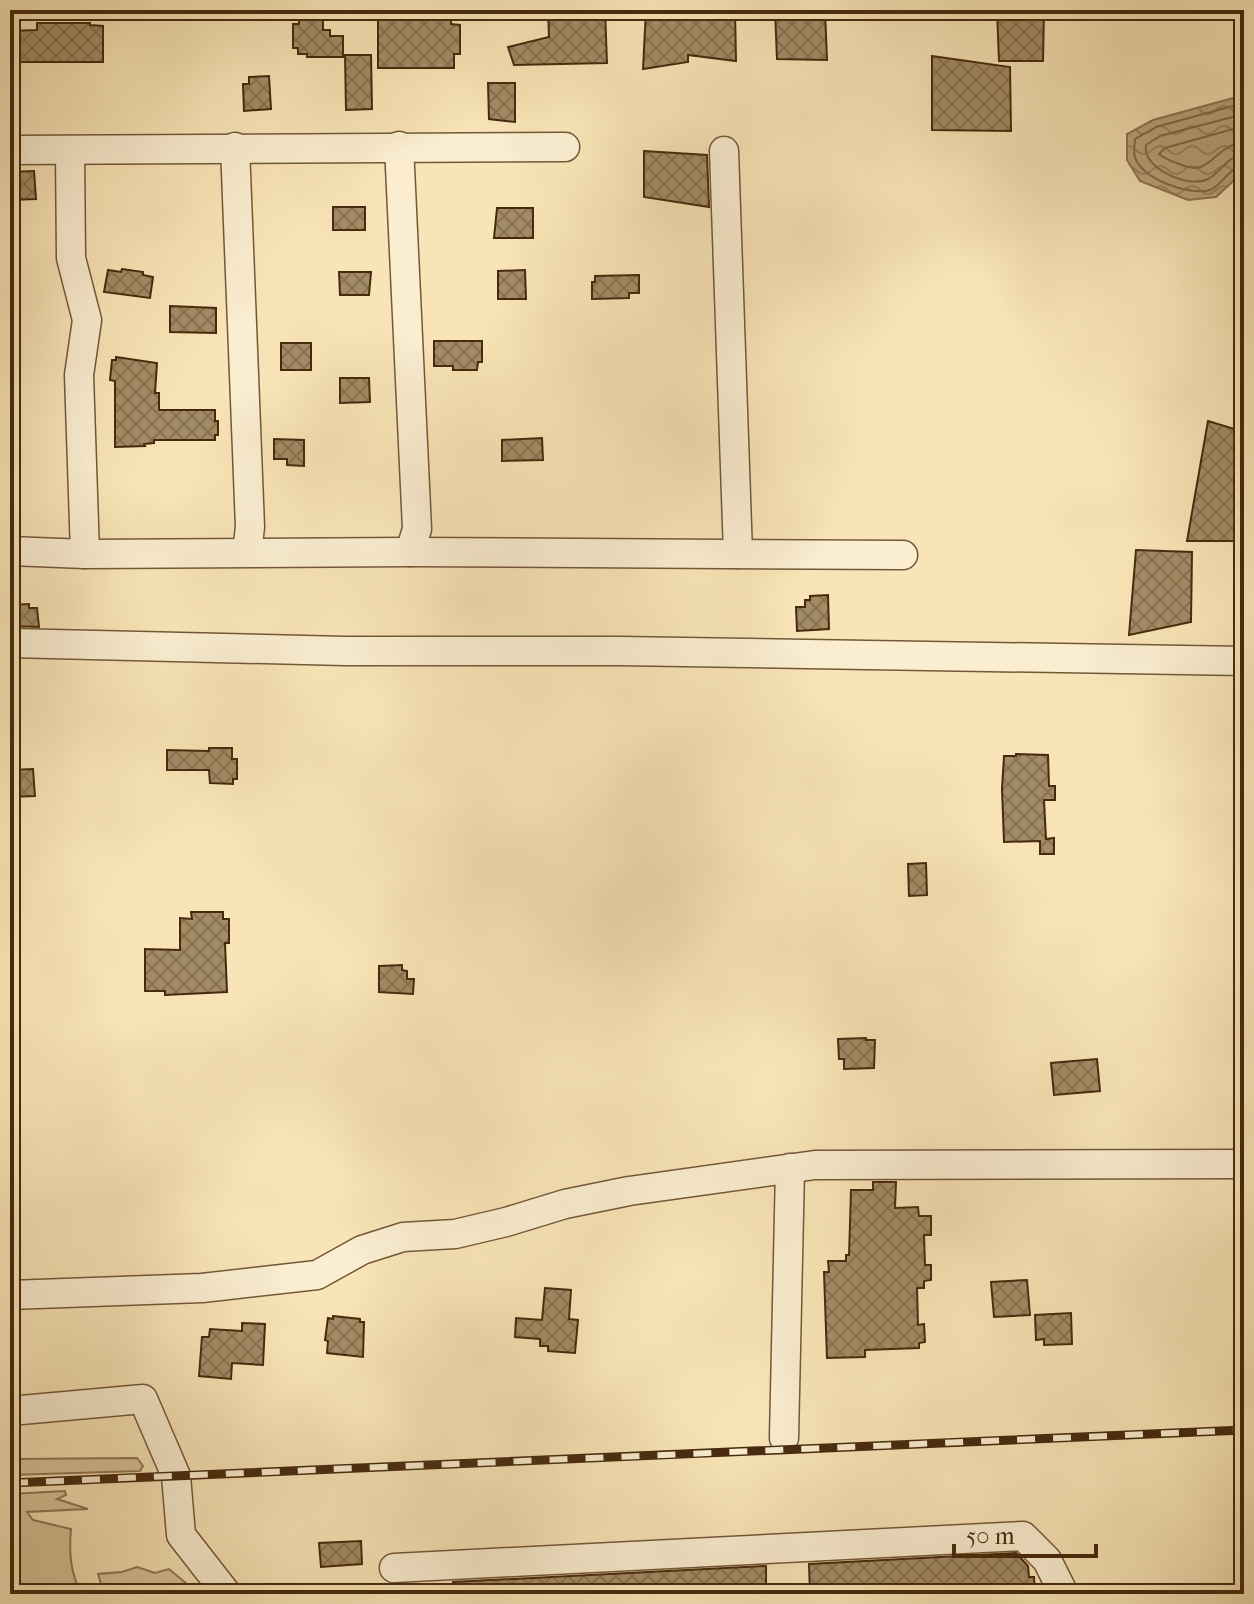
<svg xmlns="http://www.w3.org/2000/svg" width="1254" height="1604" font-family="'IM FELL French Canon',serif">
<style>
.green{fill:#dac499;stroke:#907754;stroke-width:2}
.water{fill:url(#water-waves);stroke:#8d7451;stroke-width:2}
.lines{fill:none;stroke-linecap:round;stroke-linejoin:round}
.shore{stroke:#826846;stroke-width:2}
.building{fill:url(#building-cross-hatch);stroke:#472a0e;stroke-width:2}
.minor-casing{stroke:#735838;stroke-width:31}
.minor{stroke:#faedd0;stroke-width:28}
.rail-casing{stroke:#472a0e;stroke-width:9}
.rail{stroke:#faedd0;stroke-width:6;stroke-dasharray:18;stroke-linecap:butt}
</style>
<defs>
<pattern id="water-waves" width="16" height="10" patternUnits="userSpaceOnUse" patternTransform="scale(2)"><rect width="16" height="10" fill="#bca57d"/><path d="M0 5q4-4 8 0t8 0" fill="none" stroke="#9b8765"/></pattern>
<pattern id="building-cross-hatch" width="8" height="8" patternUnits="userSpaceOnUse" patternTransform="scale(2)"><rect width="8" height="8" fill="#a38b65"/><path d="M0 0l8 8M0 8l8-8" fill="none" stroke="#877252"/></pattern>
</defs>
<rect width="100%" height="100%" fill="#f8e4b6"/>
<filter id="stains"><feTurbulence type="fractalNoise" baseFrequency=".0025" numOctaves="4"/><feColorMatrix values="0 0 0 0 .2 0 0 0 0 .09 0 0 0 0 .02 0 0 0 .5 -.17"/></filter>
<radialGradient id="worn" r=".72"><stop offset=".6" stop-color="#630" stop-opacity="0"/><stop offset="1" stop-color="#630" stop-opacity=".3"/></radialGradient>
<!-- green -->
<g class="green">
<path d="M 137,1458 L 143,1466 L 140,1471 L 10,1475 L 10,1459 Z"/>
<path d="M 65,1491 L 66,1495 L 57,1499 L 88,1509 L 27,1512 L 33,1520 L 71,1529 C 69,1552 70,1574 82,1594 L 10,1594 L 10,1494 Z"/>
<path d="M 137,1567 L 155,1573 L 169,1569 L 187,1584 L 188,1594 L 104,1594 L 98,1574 L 122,1572 Z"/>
</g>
<!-- water -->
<path class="water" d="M 1244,95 L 1244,171 L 1216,197 L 1188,200 L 1140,181 L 1127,160 L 1127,134 L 1153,120 Z"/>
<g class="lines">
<!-- shore -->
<g class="shore">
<path d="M 1244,103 L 1156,127 L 1135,139 C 1135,144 1133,152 1135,157 C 1141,179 1189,196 1210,190 C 1223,185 1229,167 1244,165"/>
<path d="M 1244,114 L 1160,136 L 1146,145 C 1141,168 1189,189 1208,179 C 1222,172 1226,156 1244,155"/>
<path d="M 1244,126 L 1165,148 L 1159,154 C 1165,159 1173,162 1182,165 C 1211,178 1214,144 1244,143"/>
</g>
</g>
<!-- building -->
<g class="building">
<path d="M 548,10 L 605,10 L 607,63 L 514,65 L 508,47 L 549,37 Z"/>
<path d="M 646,10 L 735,10 L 736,61 L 688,55 L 688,62 L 643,69 Z"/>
<path d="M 775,10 L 825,10 L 827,60 L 777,59 Z"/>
<path d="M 997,10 L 1044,10 L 1043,61 L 999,61 Z"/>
<path d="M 389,17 L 451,17 L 451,24 L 460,25 L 460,54 L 454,54 L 454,68 L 378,68 L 378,20 L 389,20 Z"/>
<path d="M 299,18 L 323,20 L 323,30 L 330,30 L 330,36 L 343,36 L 343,57 L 307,57 L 307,54 L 298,54 L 298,48 L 293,48 L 293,24 L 299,24 Z"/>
<path d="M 37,23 L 90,23 L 90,25 L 103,26 L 103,62 L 10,62 L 10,31 L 37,30 Z"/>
<path d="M 345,55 L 371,55 L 372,109 L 346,110 Z"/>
<path d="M 932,56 L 1010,67 L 1011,131 L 932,130 Z"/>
<path d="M 269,76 L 271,109 L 244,111 L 243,84 L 249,84 L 249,77 Z"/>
<path d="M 488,83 L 515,83 L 515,122 L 489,119 Z"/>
<path d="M 644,151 L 707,155 L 709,207 L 644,197 Z"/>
<path d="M 34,171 L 36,199 L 10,200 L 10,172 Z"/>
<rect x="333" y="207" width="32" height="23"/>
<path d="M 497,208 L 533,208 L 533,238 L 494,238 Z"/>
<path d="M 122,269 L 143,272 L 143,275 L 153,277 L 150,298 L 104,292 L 108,270 L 121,272 Z"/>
<path d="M 525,270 L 526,299 L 498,299 L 498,271 Z"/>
<path d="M 339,272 L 371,272 L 369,295 L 340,295 Z"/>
<path d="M 639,275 L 639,293 L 629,293 L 629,298 L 592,299 L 592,282 L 595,282 L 595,276 Z"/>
<path d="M 170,306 L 216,308 L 216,333 L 170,332 Z"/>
<path d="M 434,341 L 482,341 L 482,362 L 478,362 L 477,370 L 453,370 L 453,366 L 434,366 Z"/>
<rect x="281" y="343" width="30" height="27"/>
<path d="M 116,357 L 157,363 L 155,393 L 159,393 L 159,410 L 215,410 L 215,421 L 218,421 L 218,435 L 215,435 L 215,440 L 154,440 L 154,443 L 144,444 L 145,446 L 115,447 L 115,381 L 110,380 L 112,360 L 116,360 Z"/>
<path d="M 340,378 L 369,378 L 370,402 L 340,403 Z"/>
<path d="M 1208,421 L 1244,432 L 1244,541 L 1187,541 Z"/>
<path d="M 542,438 L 543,460 L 502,461 L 502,440 Z"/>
<path d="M 274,439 L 304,440 L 304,466 L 287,465 L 287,459 L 274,459 Z"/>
<path d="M 1136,550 L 1192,552 L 1191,622 L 1129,635 Z"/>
<path d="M 828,595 L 829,629 L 797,631 L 796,607 L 805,607 L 805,600 L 810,600 L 810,596 Z"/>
<path d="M 29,604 L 29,608 L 37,608 L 39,627 L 10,626 L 10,605 Z"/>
<path d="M 209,748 L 232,748 L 232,759 L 237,759 L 237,779 L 233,779 L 233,784 L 210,783 L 209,770 L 167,770 L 167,750 L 209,751 Z"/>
<path d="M 1016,754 L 1048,755 L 1049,786 L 1055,786 L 1055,800 L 1044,800 L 1046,839 L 1054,838 L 1054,854 L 1040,854 L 1040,841 L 1004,842 L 1002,789 L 1004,756 L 1016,756 Z"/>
<path d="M 33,769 L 35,796 L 10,797 L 10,770 Z"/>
<path d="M 926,863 L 927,895 L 909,896 L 908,864 Z"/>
<path d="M 191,912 L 223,912 L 223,919 L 229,919 L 229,943 L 225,943 L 227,992 L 165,995 L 165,991 L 145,991 L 145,949 L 180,950 L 180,918 L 192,919 Z"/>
<path d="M 402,965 L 402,970 L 407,971 L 407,979 L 414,979 L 413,994 L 379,992 L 379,966 Z"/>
<path d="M 866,1038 L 866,1040 L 875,1040 L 874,1068 L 844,1069 L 844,1059 L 839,1059 L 838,1039 Z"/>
<path d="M 1097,1059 L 1100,1091 L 1054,1095 L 1051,1063 Z"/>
<path d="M 873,1182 L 896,1182 L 895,1208 L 918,1207 L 919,1216 L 931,1216 L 931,1235 L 924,1235 L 925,1265 L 931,1265 L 931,1280 L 924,1281 L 924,1288 L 917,1288 L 918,1325 L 924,1324 L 925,1342 L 919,1343 L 919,1348 L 865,1350 L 865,1357 L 827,1358 L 824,1272 L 829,1272 L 828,1261 L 846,1261 L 846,1255 L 849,1255 L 851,1190 L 873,1190 Z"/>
<path d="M 1027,1280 L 1030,1315 L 994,1317 L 991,1282 Z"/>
<path d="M 545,1288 L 571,1290 L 569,1319 L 578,1320 L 575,1353 L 548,1351 L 548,1346 L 540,1346 L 540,1339 L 515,1337 L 516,1318 L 542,1320 Z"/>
<path d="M 1071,1313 L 1072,1344 L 1044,1345 L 1044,1339 L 1036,1340 L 1035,1315 Z"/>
<path d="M 333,1316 L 360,1319 L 360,1322 L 364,1322 L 363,1357 L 327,1353 L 328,1341 L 325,1340 L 328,1318 L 333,1319 Z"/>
<path d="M 242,1323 L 265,1324 L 263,1365 L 232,1363 L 231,1379 L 199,1376 L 202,1337 L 209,1337 L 210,1329 L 242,1331 Z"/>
<path d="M 361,1541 L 362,1564 L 321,1567 L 319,1543 Z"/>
<path d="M 1016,1553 L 1028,1566 L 1029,1577 L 1034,1577 L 1035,1594 L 810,1594 L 809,1564 Z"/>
<path d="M 766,1566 L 766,1594 L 454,1594 L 453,1582 Z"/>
</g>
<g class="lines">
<defs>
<g id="minor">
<path d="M 399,146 L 417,529 L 410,552"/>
<path d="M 235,147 L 250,527 L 247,552"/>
<path d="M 10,150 L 565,147"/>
<path d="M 70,151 L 71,258 L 87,320 L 79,375 L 85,554"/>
<path d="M 724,151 L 738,554"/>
<path d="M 10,551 L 85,554 L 410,552 L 903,555"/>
<path d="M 10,643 L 345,651 L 620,651 L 1244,661"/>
<path d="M 10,1295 L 202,1288 L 317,1275 L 362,1250 L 403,1237 L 455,1234 L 506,1222 L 565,1204 L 629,1191 L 815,1165 L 1244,1164"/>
<path d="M 10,1411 L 143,1399 L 176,1476 L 181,1535 L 227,1594"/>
<path d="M 784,1438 L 790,1168"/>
<path d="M 394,1568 L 1023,1536 L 1047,1560 L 1064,1594"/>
</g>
</defs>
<!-- minor casing -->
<use href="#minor" class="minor-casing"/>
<!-- minor -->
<use href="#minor" class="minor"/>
<defs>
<path id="rail" d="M 10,1483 L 1244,1430"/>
</defs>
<!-- rail casing -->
<use href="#rail" class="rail-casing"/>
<!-- rail -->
<use href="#rail" class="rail"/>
</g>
<!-- margin -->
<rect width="1254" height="1604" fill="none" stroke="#f8e4b6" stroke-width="40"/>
<rect x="12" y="12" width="1230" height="1580" fill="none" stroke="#472a0e" stroke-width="4"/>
<rect x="20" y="20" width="1214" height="1564" fill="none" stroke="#472a0e" stroke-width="2"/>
<!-- scale -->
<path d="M954 1544v12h142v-12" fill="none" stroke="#472a0e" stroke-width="4"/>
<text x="966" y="1544" font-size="24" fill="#472a0e" stroke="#faedd0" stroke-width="6" paint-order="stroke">50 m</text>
<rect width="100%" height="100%" filter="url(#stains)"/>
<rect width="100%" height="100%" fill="url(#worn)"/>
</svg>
